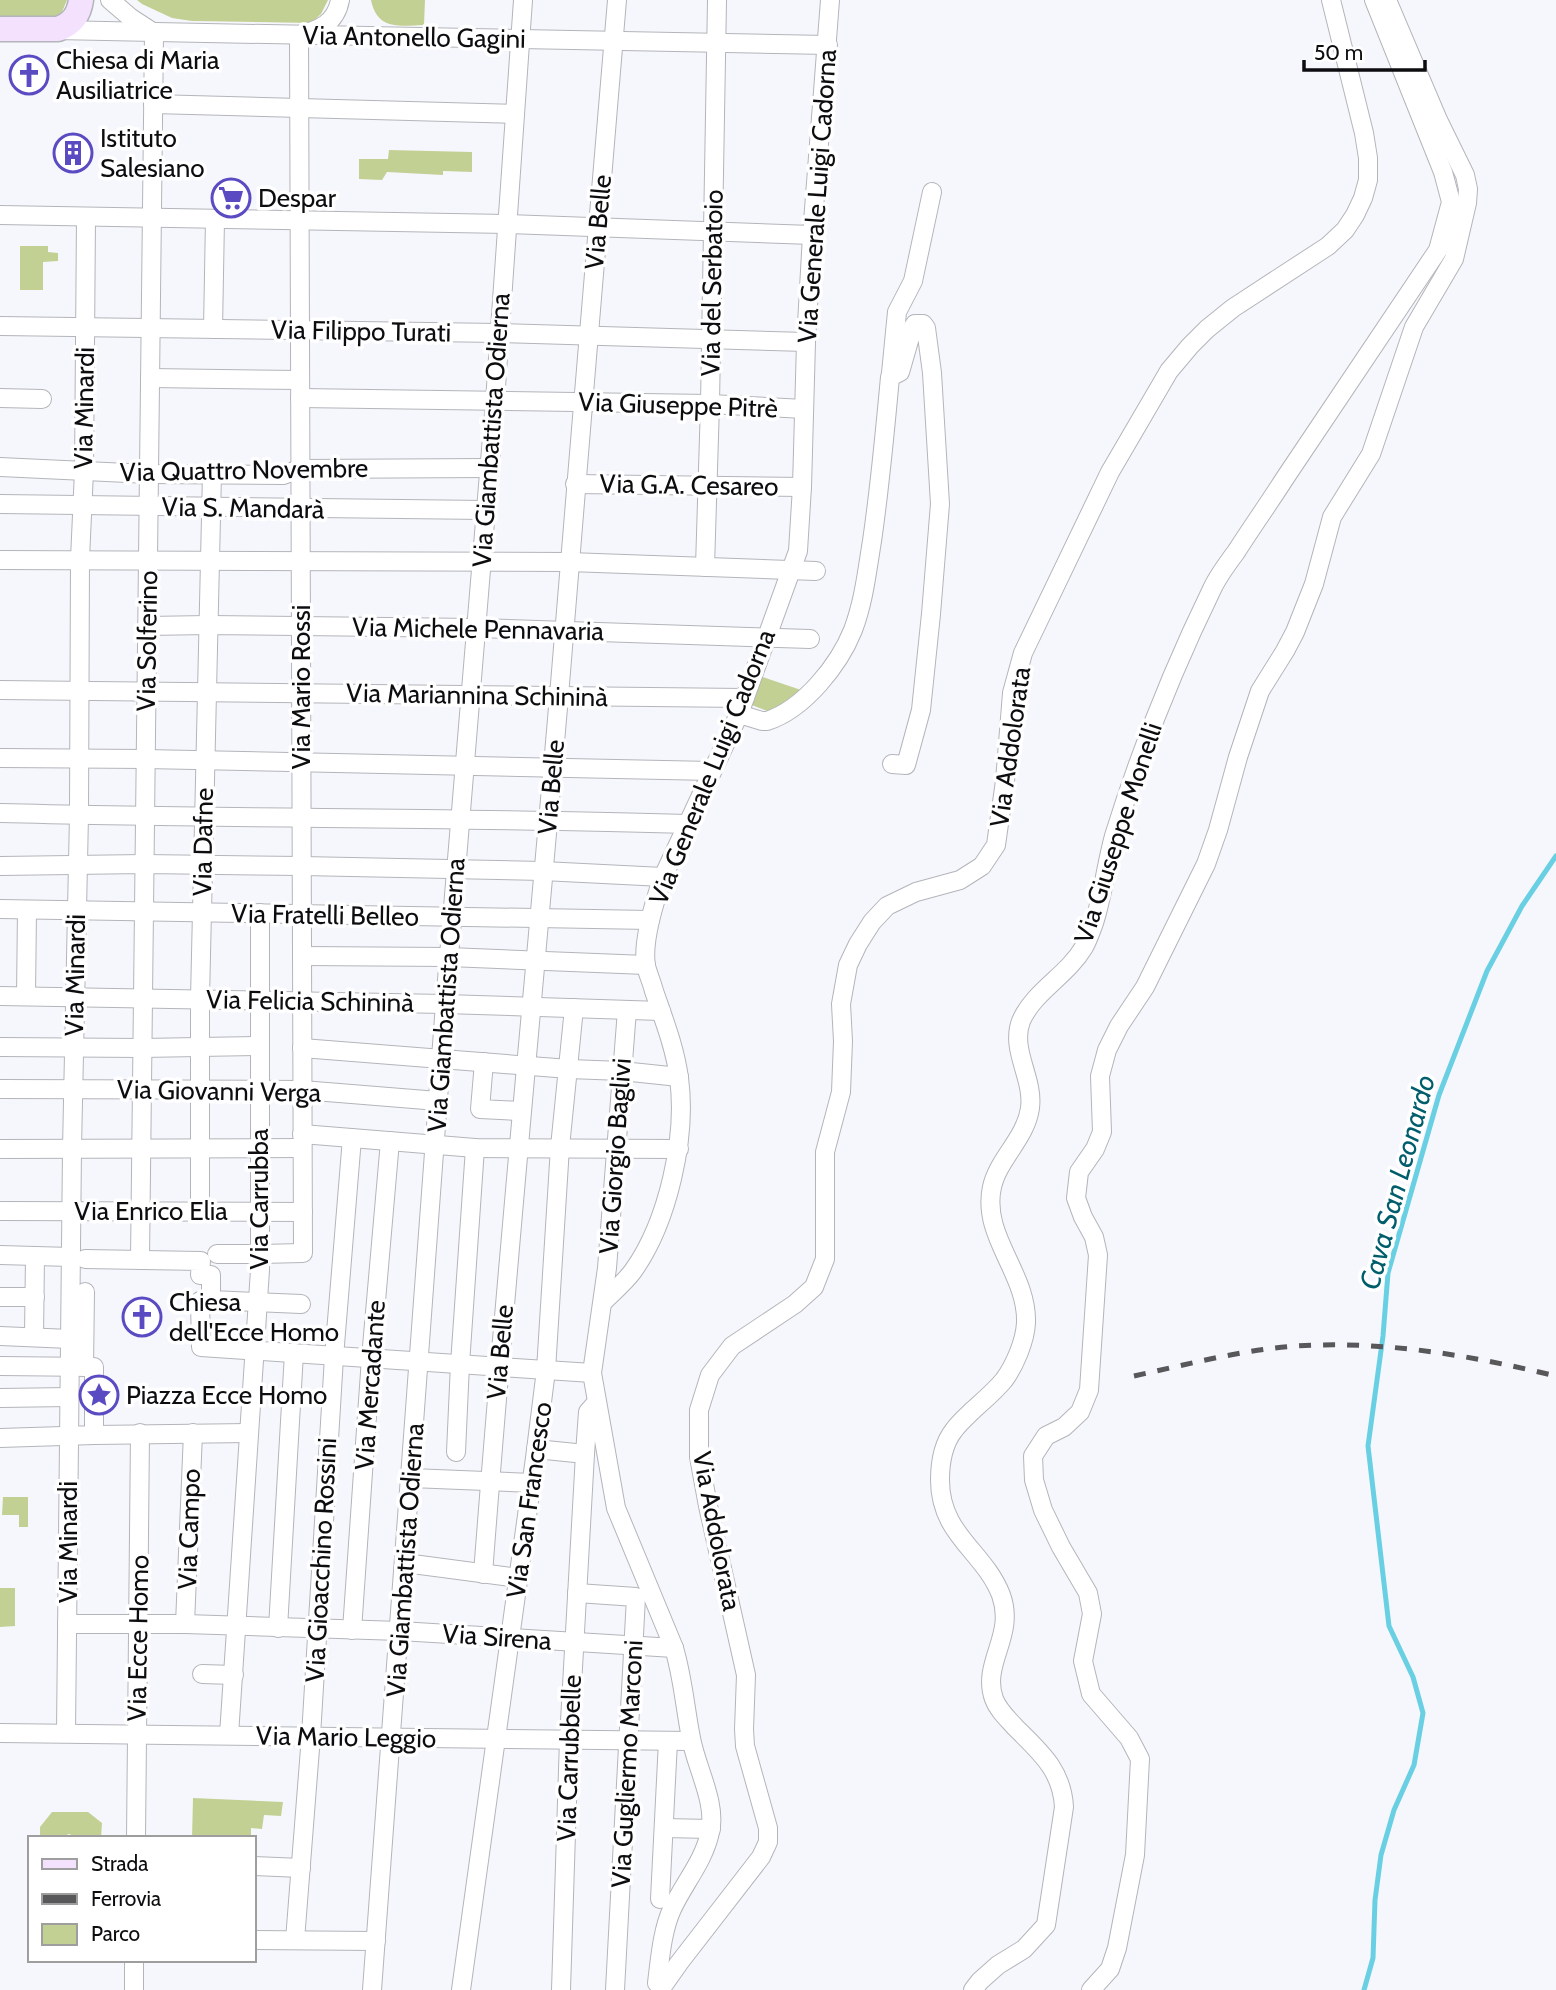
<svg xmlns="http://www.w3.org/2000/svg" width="1556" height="1990" font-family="Cabin,sans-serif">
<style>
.green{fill:#c2d093}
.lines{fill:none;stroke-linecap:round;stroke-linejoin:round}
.stream{stroke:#69cfe3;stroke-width:5}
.minor-casing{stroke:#b3b5ba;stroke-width:20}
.secondary-casing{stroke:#b3b5ba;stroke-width:27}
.minor{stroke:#fff;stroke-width:18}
.secondary{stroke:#f3e1fd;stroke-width:24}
.rail{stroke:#58585b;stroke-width:5;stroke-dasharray:12 12;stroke-linecap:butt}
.labels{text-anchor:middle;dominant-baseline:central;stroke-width:7;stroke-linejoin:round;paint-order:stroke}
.street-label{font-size:26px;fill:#0d0d0f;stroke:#fff}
.poi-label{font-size:26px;fill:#0d0d0f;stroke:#fff;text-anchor:start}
.water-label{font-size:28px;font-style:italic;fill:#005e6c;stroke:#fff}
</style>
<rect width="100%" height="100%" fill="#f6f7fc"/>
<!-- green -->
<g class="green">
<path d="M 0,0 L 67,0 L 62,12 L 55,17 L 0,18 Z"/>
<path d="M 137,0 L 328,0 L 321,14 L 311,23 L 192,21 L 172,18 L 142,4 Z"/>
<path d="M 371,0 L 425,0 L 424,25 C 399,26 377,30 371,0 Z"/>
<path d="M 389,150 L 472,152 L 472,172 L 443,171 L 443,175 L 387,172 L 382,180 L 359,179 L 359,159 L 388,159 Z"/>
<path d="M 20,246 L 48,246 L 48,252 L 58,253 L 58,261 L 43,262 L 43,290 L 20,290 Z"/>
<path d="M 760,676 L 801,690 L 770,712 L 749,704 Z"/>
<path d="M 3,1497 L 28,1497 L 28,1527 L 19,1527 L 19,1515 L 2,1515 Z"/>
<path d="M 0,1588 L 15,1588 L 15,1626 L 0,1627 Z"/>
<path d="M 193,1798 L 283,1802 L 281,1816 L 264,1815 L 262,1829 L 251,1828 L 251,1838 L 192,1838 Z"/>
<path d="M 52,1812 L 88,1812 L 102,1823 L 101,1838 L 79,1838 L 69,1834 L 59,1838 L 40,1838 L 40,1827 Z"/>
</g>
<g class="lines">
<!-- stream -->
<path class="stream" d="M 1364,1990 L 1373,1958 L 1375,1900 L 1381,1855 L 1394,1810 L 1414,1765 L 1423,1713 L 1413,1677 L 1389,1626 L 1368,1446 L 1383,1336 L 1388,1273 L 1439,1095 L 1487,971 L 1522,906 L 1556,856"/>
<defs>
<g id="minor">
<path d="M 110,0 L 131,18 L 154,33"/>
<path d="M 55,30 L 828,45"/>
<path d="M 153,104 L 515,114"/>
<path d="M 0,215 L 507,224 L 812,235"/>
<path d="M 0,326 L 499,333 L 806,342"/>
<path d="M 213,329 L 215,219"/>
<path d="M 891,373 L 897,312 L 913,281 L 932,192"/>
<path d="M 150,378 L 300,380"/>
<path d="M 0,398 L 42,399"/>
<path d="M 300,398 L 710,404 L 804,409"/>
<path d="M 0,467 L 149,474 L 283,475 L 300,469 L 489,468"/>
<path d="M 575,484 L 802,487"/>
<path d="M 0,504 L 485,510"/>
<path d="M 0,560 L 569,562 L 816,571"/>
<path d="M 705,567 L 710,404 L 717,0"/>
<path d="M 147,626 L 208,625 L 476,628 L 810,639"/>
<path d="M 0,690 L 745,698"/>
<path d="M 739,714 L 762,721 L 767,721 C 804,709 839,665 853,630 C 864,601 867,571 872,541 C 880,486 885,432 890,377 L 900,372 L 913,327 L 915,324 L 923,324 L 926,328 L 932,373 L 940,504 L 931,614 L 921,710 L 906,765 L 892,764"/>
<path d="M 0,758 L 145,759 L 712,771"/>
<path d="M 0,813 C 229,819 458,817 687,824"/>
<path d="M 0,866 L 144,864 L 302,866 L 543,871 L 663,877"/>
<path d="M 0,909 L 650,920"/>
<path d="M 302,956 L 449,957 L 646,965"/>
<path d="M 0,996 L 445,1004 L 661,1011"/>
<path d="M 26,996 L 27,910"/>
<path d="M 627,1010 L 607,1268 L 592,1373 L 616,1508 L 674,1648 C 683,1678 685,1708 691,1738 C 696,1767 717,1803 710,1832 C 704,1861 684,1883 672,1909 C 662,1931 660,1959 657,1983 L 662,1987"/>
<path d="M 0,1047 L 142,1048 L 259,1046"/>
<path d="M 302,1048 L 569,1069 L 622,1071 L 679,1077"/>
<path d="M 484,1062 L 480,1109 L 521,1111"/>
<path d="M 0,1089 L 302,1090 L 438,1101"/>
<path d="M 302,1134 L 475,1148 L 679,1149"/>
<path d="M 0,1149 L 302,1148"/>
<path d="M 0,1211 L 303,1212"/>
<path d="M 200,1211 L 200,999 L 212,473"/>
<path d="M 217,1254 L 260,1254 L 303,1253 L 299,35 C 319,30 336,23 340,0"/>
<path d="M 0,1255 L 71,1257"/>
<path d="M 85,1259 L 201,1261 L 200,1275 L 211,1275 L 211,1300 L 301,1304"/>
<path d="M 140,1260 L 154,33"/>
<path d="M 0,1297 L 35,1297"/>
<path d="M 200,1301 L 201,1347 L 592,1373"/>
<path d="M 603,1302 C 613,1292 625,1282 633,1271 C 668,1222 687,1137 679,1078 C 675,1048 664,1020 654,991 C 652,983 648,974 646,966 C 642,942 655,900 663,877 L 739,714 L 798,551 L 802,487 L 806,342 L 812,235 L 830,0"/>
<path d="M 0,1336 L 70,1339"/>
<path d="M 34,1337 L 35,1256"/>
<path d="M 0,1366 L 94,1367 L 94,1435 L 0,1438"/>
<path d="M 84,1367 L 85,1292"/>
<path d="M 0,1398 L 69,1397"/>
<path d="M 94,1435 L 249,1433"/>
<path d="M 536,1449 L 585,1454"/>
<path d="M 456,1452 L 460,1364 L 475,1148"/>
<path d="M 411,1478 L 532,1483"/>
<path d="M 405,1563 L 519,1578"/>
<path d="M 483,1574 C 505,1281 534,989 559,696 C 579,464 596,232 617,0"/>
<path d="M 577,1593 L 636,1597 L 615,1990"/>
<path d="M 67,1624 L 185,1624 L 400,1631 L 674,1648"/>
<path d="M 185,1624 L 193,1433"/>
<path d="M 278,1628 L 294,1353"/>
<path d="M 352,1630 L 371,1358 L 390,1141"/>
<path d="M 202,1674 L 234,1675"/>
<path d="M 0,1733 L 691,1741"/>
<path d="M 66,1733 L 72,1149 L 79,815 L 80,559 L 84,471 L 86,217"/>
<path d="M 229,1735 L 260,1270 L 260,913"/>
<path d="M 664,1828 L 711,1829"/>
<path d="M 136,1838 L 140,1433"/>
<path d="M 254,1866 L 301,1868"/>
<path d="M 660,1899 L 668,1741"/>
<path d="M 254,1940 L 376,1941"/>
<path d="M 295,1940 L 311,1736 L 334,1357 L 352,1138"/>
<path d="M 134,1990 L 134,1960"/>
<path d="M 372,1990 L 445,1004 L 495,401 L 523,0"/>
<path d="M 461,1990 L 535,1458 L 546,1370 L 560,1147 L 574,1008"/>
<path d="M 561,1990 L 569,1739 L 585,1454 L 588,1412 L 596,1403"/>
<path d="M 660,1990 L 679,1963 L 761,1857 L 768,1842 L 768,1828 L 745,1746 L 744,1729 L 746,1675 L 708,1506 L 699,1457 L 699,1410 L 710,1375 L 732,1346 L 795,1304 L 814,1287 L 825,1259 L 825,1152 L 841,1092 L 843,1041 L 841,1004 L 848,965 L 858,944 L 872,922 L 887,906 L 916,892 L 960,880 L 982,866 L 996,845 L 1005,781 L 1012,693 L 1023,653 L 1110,472 L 1169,371 L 1190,346 L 1207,329 L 1233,308 L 1328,246 L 1345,230 L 1355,215 L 1363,198 L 1368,180 L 1368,158 L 1364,133 L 1331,0"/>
<path d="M 973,1990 L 980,1981 L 998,1965 L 1024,1949 L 1046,1925 L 1064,1807 C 1062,1770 1040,1752 1015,1727 C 1007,1718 998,1710 994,1699 C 981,1663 1016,1636 1001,1595 C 984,1551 940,1535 940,1480 C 940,1463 943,1444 954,1430 C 959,1423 966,1417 972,1411 C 983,1401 995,1391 1004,1380 C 1015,1365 1025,1341 1026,1323 C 1028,1274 981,1236 992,1187 C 998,1159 1026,1138 1030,1108 C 1034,1078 1010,1050 1021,1021 C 1034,991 1067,976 1084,947 C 1088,940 1091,931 1094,923 C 1103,895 1106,865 1114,836 C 1140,752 1173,669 1212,589 C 1218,576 1227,564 1236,552 C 1252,527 1269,503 1285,478 C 1336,402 1387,326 1438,250 L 1451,202 L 1443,172 L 1374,0"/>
<path d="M 1091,1990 L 1110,1969 L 1117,1948 L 1135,1855 L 1140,1759 L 1129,1738 L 1091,1694 L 1083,1661 L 1092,1614 L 1088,1593 L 1061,1547 L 1043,1510 L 1034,1480 L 1033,1456 L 1046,1436 L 1064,1427 L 1080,1412 L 1089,1390 L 1098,1255 L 1094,1237 L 1083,1217 L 1076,1198 L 1079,1172 L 1095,1149 L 1102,1132 L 1100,1076 L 1107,1050 L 1119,1026 L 1145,987 L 1206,864 L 1218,830 L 1238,757 L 1260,691 L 1285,651 L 1295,632 L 1314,584 L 1332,517 L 1371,454 L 1414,327 L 1454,259 L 1467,203 L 1468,189 L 1465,175 L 1438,120 L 1387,0"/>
</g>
<path id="secondary" d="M 0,29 L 58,29 C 72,24 79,15 81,0"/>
</defs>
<!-- minor casing -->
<use href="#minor" class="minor-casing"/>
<!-- secondary casing -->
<use href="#secondary" class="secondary-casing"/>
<!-- minor -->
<use href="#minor" class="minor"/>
<!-- secondary -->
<use href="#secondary" class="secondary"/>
<!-- rail -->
<path class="rail" d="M 1134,1376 C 1194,1363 1255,1346 1318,1345 C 1399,1343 1477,1357 1556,1376"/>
</g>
<!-- icons -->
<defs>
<symbol id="church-ring" viewBox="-11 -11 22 22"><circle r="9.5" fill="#fff" stroke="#5a4bc3" stroke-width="1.5"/><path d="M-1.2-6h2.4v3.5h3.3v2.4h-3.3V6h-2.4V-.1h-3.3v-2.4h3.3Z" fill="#5a4bc3"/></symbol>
<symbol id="building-ring" viewBox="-11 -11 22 22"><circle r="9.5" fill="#fff" stroke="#5a4bc3" stroke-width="1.5"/><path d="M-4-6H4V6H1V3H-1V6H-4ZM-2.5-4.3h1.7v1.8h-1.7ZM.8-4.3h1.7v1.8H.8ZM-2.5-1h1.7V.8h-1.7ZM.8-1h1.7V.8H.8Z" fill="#5a4bc3"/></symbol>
<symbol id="supermarket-ring" viewBox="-11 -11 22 22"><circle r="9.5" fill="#fff" stroke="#5a4bc3" stroke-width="1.5"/><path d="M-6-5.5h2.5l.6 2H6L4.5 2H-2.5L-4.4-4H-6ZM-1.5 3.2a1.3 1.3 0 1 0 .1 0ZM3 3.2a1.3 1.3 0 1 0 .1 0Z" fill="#5a4bc3"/></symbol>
<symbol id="sight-ring" viewBox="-11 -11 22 22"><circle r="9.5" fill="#fff" stroke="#5a4bc3" stroke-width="1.5"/><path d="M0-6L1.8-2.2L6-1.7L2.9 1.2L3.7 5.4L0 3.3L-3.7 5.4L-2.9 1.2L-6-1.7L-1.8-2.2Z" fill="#5a4bc3"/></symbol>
</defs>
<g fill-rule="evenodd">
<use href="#church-ring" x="7" y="53" width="44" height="44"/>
<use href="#building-ring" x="51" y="131" width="44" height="44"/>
<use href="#supermarket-ring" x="209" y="176" width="44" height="44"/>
<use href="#church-ring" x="120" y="1295" width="44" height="44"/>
<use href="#sight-ring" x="77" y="1373" width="44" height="44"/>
</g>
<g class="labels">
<!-- street labels -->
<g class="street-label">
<text transform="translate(414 37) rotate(1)">Via Antonello Gagini</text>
<text transform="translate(817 196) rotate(-86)">Via Generale Luigi Cadorna</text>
<text transform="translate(598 222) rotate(-85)">Via Belle</text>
<text transform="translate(712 283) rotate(-89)">Via del Serbatoio</text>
<text transform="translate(361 331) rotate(1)">Via Filippo Turati</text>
<text transform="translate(678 405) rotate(2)">Via Giuseppe Pitrè</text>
<text transform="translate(84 408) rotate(-89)">Via Minardi</text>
<text transform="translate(491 430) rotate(-86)">Via Giambattista Odierna</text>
<text transform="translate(244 470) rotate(-1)">Via Quattro Novembre</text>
<text transform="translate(689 485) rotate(1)">Via G.A. Cesareo</text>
<text transform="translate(243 508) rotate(1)">Via S. Mandarà</text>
<text transform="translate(478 629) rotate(1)">Via Michele Pennavaria</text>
<text transform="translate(147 641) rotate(-89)">Via Solferino</text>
<text transform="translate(301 687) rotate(-90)">Via Mario Rossi</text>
<text transform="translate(477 695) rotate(1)">Via Mariannina Schininà</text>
<text transform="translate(1010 747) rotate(-82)">Via Addolorata</text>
<text transform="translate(712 767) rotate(-68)">Via Generale Luigi Cadorna</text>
<text transform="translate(551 787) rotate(-85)">Via Belle</text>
<text transform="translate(1118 833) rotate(-72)">Via Giuseppe Monelli</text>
<text transform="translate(203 842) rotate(-89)">Via Dafne</text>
<text transform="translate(325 915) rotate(1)">Via Fratelli Belleo</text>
<text transform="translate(75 975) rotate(-89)">Via Minardi</text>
<text transform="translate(446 995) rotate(-86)">Via Giambattista Odierna</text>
<text transform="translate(310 1001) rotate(1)">Via Felicia Schininà</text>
<text transform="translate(219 1091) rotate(1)">Via Giovanni Verga</text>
<text transform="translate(615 1156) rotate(-86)">Via Giorgio Baglivi</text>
<text transform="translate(259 1199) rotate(-90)">Via Carrubba</text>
<text x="151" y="1211">Via Enrico Elia</text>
<text transform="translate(500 1352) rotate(-85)">Via Belle</text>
<text transform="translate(370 1385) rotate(-86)">Via Mercadante</text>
<text transform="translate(529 1500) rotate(-82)">Via San Francesco</text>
<text transform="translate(189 1529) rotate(-88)">Via Campo</text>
<text transform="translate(717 1531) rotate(79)">Via Addolorata</text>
<text transform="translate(68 1542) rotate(-90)">Via Minardi</text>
<text transform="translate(321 1560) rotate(-87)">Via Gioacchino Rossini</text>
<text transform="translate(405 1560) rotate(-86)">Via Giambattista Odierna</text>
<text transform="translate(497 1637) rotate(4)">Via Sirena</text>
<text transform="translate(138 1638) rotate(-89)">Via Ecce Homo</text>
<text transform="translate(346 1737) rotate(1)">Via Mario Leggio</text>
<text transform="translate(569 1758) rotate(-88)">Via Carrubbelle</text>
<text transform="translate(627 1764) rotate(-87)">Via Gugliermo Marconi</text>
</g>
<!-- poi labels -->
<g class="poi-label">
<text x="56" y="60">Chiesa di Maria<tspan x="56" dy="30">Ausiliatrice</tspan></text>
<text x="100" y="138">Istituto<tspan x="100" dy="30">Salesiano</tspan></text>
<text x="258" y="198">Despar</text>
<text x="169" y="1302">Chiesa<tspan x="169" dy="30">dell'Ecce Homo</tspan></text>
<text x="126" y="1395">Piazza Ecce Homo</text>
</g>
<!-- water labels -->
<g class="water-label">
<text transform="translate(1397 1182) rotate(-75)">Cava San Leonardo</text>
</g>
</g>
<!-- legend -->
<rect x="28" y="1836" width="228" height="126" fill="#ffffff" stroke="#9e9e9f" stroke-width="2"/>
<rect x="42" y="1859" width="35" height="10" fill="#f3e1fd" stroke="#9e9e9f" stroke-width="2"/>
<text x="91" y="1871" font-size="21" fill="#0d0d0f">Strada</text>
<rect x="42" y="1894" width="35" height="10" fill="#58585b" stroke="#9e9e9f" stroke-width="2"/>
<text x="91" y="1906" font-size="21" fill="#0d0d0f">Ferrovia</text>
<rect x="42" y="1924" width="35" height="21" fill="#c2d093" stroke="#9e9e9f" stroke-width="2"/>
<text x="91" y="1941" font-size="21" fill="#0d0d0f">Parco</text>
<!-- scale -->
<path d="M1304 60v10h121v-10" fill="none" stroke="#0d0d0f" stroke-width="3.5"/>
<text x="1314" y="60" font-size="21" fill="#0d0d0f" stroke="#ffffff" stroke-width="5" paint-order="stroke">50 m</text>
</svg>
